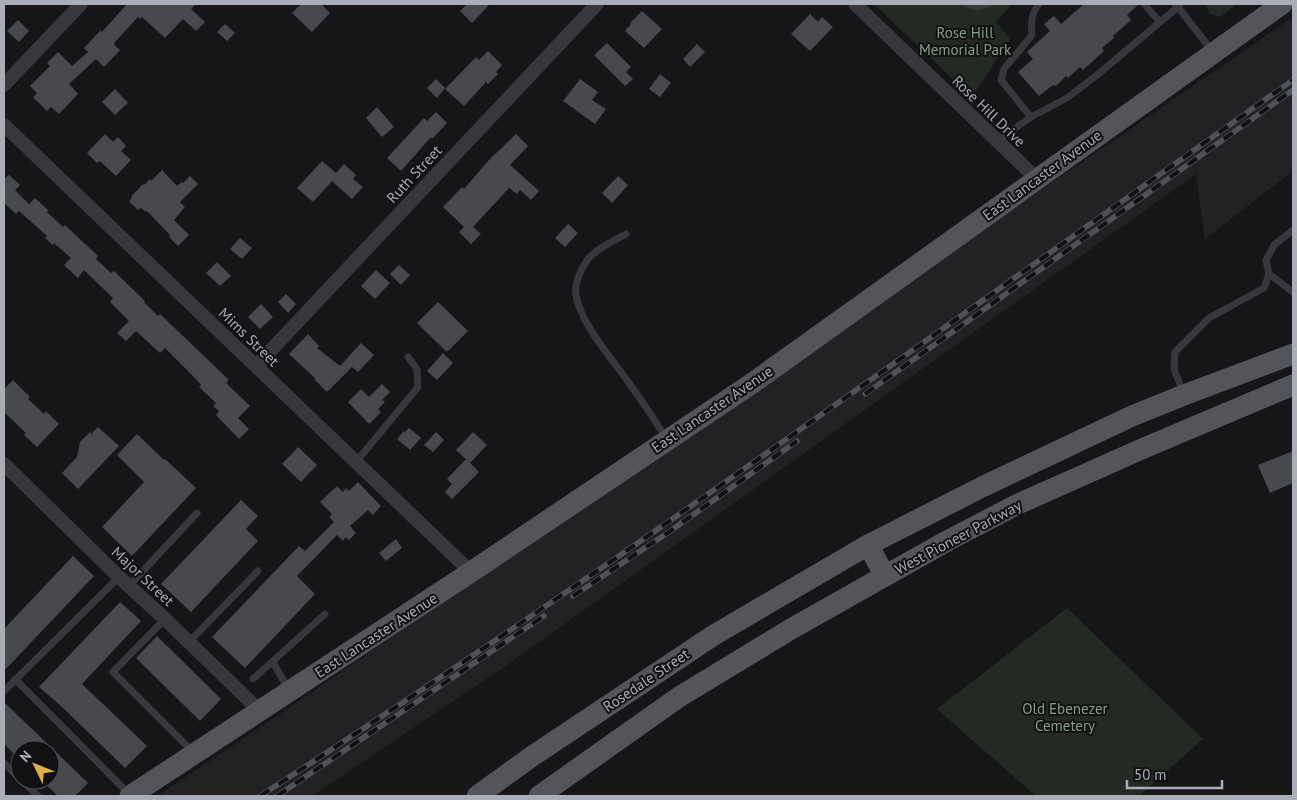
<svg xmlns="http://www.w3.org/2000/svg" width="1297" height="800" font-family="'PT Sans',sans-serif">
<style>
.built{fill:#222225}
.green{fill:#232a24}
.building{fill:#48494d}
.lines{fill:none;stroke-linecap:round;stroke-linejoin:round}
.lane{stroke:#38383c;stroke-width:7}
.street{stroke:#38383c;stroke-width:14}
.primary{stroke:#54555b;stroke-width:21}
.rail-casing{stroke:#515257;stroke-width:5.5}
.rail{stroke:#111113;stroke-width:4;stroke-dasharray:11;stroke-linecap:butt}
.labels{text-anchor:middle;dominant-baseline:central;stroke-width:4;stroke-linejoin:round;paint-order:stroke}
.park-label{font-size:15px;fill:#82a085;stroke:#111113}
.street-label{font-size:15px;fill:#a9adb6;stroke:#111113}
</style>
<rect width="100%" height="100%" fill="#161618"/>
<!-- built -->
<path class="built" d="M 1293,17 L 1293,171 L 1205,239 L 1196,174 L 504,667 L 312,796 L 157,796 L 277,716 Z"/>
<!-- green -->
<g class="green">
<path d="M 874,4 L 1012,4 L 996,22 L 1010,39 L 972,97 Z"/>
<path d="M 1205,4 L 1238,4 L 1220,17 L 1210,14 Z"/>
<path d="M 1067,608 L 1203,739 L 1139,796 L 1036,796 L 937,709 Z"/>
</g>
<!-- building -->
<g class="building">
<path d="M 127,4 L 196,4 L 191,9 L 205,22 L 196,31 L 183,19 L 165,38 L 142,17 L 140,19 L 138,17 L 114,43 L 115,44 L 114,45 L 120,50 L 104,67 L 96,59 L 69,84 L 78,94 L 59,114 L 51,107 L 47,111 L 33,97 L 37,93 L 30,86 L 50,66 L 47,63 L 58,52 L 72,66 L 88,52 L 84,48 L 101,30 L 102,32 Z"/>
<path d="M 301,4 L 321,4 L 330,13 L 312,32 L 292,13 Z"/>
<path d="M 467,4 L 490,4 L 472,23 L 460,11 Z"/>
<path d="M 1084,4 L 1139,4 L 1127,15 L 1131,20 L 1113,36 L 1114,38 L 1102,48 L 1104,51 L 1083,70 L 1080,67 L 1068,78 L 1066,76 L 1056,86 L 1053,85 L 1039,96 L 1018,72 L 1033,59 L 1027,52 L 1050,31 L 1044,24 L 1054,16 L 1061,24 Z"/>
<path d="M 642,11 L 662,29 L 644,48 L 625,31 L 631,24 L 630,23 Z"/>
<path d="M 810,14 L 818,22 L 822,17 L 833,27 L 810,51 L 791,34 Z"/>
<path d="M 18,20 L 29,31 L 19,42 L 7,31 Z"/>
<path d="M 225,24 L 235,33 L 227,41 L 217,32 Z"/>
<path d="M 607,43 L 631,67 L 626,72 L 633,79 L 625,86 L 594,55 Z"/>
<path d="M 697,44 L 705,52 L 690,67 L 683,59 Z"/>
<path d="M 488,51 L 502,65 L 496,72 L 498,74 L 488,84 L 486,82 L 464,106 L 445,89 L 476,57 L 479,60 Z"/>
<path d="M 660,74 L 671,83 L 660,97 L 649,89 Z"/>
<path d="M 436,79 L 445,88 L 437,98 L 427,88 Z"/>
<path d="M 580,79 L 598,92 L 592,100 L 606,109 L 595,124 L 563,101 Z"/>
<path d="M 115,89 L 128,103 L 115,115 L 102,102 Z"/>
<path d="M 377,107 L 394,127 L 382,137 L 366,118 Z"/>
<path d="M 436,112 L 447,123 L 432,139 L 431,137 L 401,171 L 387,158 L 424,118 L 427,121 Z"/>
<path d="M 105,134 L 113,142 L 118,137 L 126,146 L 121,151 L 131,160 L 116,176 L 100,161 L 97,163 L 87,153 Z"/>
<path d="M 516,134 L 528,146 L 510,165 L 539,191 L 531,200 L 520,190 L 517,194 L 509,188 L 473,227 L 481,234 L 471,244 L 459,232 L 464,227 L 443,207 L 462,187 L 464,189 L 489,160 Z"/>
<path d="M 322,161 L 336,173 L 344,164 L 356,175 L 353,179 L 363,187 L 352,199 L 332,181 L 313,202 L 297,188 Z"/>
<path d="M 162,170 L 177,186 L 182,182 L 183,183 L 190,176 L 198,184 L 180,202 L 185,207 L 174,220 L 189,235 L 178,246 L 169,237 L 170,235 L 147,211 L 146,212 L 141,208 L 138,210 L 129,201 L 132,198 L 131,197 L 143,184 L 144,185 L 150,179 L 151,181 Z"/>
<path d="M 9,175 L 20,185 L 15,190 L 29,204 L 35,198 L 48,210 L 47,212 L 63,227 L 65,225 L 98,256 L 96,259 L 111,273 L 114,271 L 145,301 L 144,302 L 158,316 L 160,314 L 229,380 L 226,383 L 250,406 L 238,418 L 249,429 L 239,439 L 216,415 L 219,411 L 213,406 L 216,403 L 199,387 L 201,385 L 198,381 L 165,348 L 160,353 L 136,331 L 126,341 L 117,333 L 129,321 L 110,302 L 113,298 L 84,270 L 78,278 L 64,265 L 71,258 L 54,243 L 53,245 L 45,238 L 47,236 L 19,211 L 16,214 L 4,203 L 4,179 Z"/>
<path d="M 618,176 L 628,185 L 612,203 L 602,193 Z"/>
<path d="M 568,224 L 578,233 L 565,247 L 555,238 Z"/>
<path d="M 240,238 L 252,248 L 242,259 L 230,249 Z"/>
<path d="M 217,262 L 231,276 L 220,286 L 206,273 Z"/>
<path d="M 399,265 L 410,275 L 401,285 L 390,274 Z"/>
<path d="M 376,270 L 390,283 L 375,299 L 361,286 Z"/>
<path d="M 286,294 L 296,304 L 288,313 L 278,302 Z"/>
<path d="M 438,302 L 468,331 L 447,352 L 417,323 Z"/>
<path d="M 261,304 L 273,317 L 260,329 L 248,317 Z"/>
<path d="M 308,334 L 319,346 L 317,348 L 340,366 L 361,343 L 374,355 L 358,372 L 352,367 L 327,392 L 314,379 L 315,378 L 289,354 Z"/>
<path d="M 443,353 L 453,363 L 437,380 L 427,371 Z"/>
<path d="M 13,380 L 30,397 L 28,399 L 44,414 L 46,411 L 59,424 L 37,447 L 24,435 L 26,433 L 4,412 L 4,389 Z"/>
<path d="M 382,384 L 390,392 L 382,400 L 385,402 L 378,409 L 381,412 L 369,424 L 348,402 L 361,389 L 369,397 Z"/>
<path d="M 98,427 L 119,446 L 78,489 L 62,473 L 77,457 L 80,442 L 90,432 L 91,434 Z"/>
<path d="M 409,428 L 421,438 L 410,450 L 397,439 L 404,431 L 405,432 Z"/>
<path d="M 436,432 L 444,440 L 433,452 L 424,445 Z"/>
<path d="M 473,432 L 487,445 L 470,463 L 456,450 Z"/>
<path d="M 137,434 L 164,460 L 165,459 L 196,488 L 132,556 L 102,527 L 144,482 L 117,455 Z"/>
<path d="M 298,447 L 317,465 L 301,482 L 282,464 Z"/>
<path d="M 1293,451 L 1293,483 L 1270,493 L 1258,465 Z"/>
<path d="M 466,459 L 479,472 L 452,499 L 445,492 L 452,484 L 447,479 Z"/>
<path d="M 358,482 L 381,506 L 373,515 L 368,510 L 350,526 L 356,533 L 349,540 L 346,537 L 343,541 L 337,535 L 297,576 L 315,594 L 245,668 L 212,637 L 299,546 L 305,551 L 334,522 L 329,517 L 332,514 L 320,502 L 337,486 L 343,492 L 346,488 L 349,491 Z"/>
<path d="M 241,500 L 258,516 L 246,529 L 258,541 L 191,612 L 161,584 Z"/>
<path d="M 396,539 L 402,548 L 386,561 L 379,553 Z"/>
<path d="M 73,556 L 94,576 L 4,671 L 4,629 Z"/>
<path d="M 120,602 L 141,621 L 82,684 L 147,746 L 125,768 L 61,706 L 39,687 Z"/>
<path d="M 157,636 L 221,699 L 200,721 L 136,658 Z"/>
<path d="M 4,702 L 88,783 L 75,796 L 58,796 L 41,780 L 50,780 L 50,750 L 20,750 L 20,760 L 4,744 Z"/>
</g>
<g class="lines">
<!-- lane -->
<g class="lane">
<path d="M 967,4 L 976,7 L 989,4"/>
<path d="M 1144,4 L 1160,22"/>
<path d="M 1180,4 L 1178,7 L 1212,51"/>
<path d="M 1031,117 L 1001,80 L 1004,69 L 1032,35 C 1031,23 1031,13 1039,4"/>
<path d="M 997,141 L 1031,117 L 1067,98 L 1097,75 L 1178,7 L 1175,4"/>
<path d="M 626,234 C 614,241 597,248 588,259 C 581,268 574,284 576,295 C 580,323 613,360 629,383 C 642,401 654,419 666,438"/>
<path d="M 1269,274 L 1293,292"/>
<path d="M 1183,392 L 1174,369 L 1175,352 L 1209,318 L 1264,288 L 1269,274 L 1266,260 L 1274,245 L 1293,230"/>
<path d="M 356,462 L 418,387 L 417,369 L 408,357"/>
<path d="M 129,586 L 197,513"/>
<path d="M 165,619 L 113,672 L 193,752"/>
<path d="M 189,642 L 258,571"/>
<path d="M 273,662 L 288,689"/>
<path d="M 15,679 L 129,794"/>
<path d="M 253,679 L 325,614"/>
<path d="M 4,691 L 119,577"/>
<path d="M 4,763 L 20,779"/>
<path d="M 21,780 L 38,796"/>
</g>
<!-- street -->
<g class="street">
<path d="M 855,4 L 1037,179"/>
<path d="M 4,85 L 81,4"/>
<path d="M 4,125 L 471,572"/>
<path d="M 256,366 L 597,4"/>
<path d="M 4,464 L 119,577 L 165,619 L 260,711"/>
</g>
<!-- primary -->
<g class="primary">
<path d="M 868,545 L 885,576"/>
<path d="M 130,796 L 471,572 L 754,382 L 1282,4"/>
<path d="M 477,796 L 531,757 L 714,635 L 868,545 L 982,487 L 1132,416 L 1184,395 L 1293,354"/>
<path d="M 539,796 L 679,697 L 791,629 L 947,541 L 1018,504 L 1144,448 L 1293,385"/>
</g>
<defs>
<g id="rail">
<path d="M 865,394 L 1293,90"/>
<path d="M 573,596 L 666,534 L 797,441"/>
<path d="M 260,796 C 612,569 951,322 1293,80"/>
<path d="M 277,796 L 544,616"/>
</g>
</defs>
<!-- rail casing -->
<use href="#rail" class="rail-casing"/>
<!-- rail -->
<use href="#rail" class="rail"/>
</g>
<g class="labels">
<!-- park labels -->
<g class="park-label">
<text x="965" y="32">Rose Hill<tspan x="965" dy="17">Memorial Park</tspan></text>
<text x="1065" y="708">Old Ebenezer<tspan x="1065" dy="17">Cemetery</tspan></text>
</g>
<!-- street labels -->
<g class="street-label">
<text transform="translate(989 111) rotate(44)">Rose Hill Drive</text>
<text transform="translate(414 174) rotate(-47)">Ruth Street</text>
<text transform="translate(1042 175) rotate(-36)">East Lancaster Avenue</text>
<text transform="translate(249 337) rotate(44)">Mims Street</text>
<text transform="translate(712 409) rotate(-34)">East Lancaster Avenue</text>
<text transform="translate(958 537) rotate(-28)">West Pioneer Parkway</text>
<text transform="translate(143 576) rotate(43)">Major Street</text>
<text transform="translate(376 635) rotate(-33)">East Lancaster Avenue</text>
<text transform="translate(646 680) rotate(-34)">Rosedale Street</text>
</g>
</g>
<!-- border -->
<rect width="1297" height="800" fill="none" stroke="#a9adb6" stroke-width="10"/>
<!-- north arrow -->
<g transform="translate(35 765) rotate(313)"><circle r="24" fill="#111113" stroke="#4e4f54"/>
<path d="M0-4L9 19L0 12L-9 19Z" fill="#e0ae46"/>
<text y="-8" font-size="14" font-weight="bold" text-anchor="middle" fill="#a9adb6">N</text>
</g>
<!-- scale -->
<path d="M1127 780v8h95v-8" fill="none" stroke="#a9adb6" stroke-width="2.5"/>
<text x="1134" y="780" font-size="15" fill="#a9adb6" stroke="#111113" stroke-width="4" paint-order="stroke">50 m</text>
</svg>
